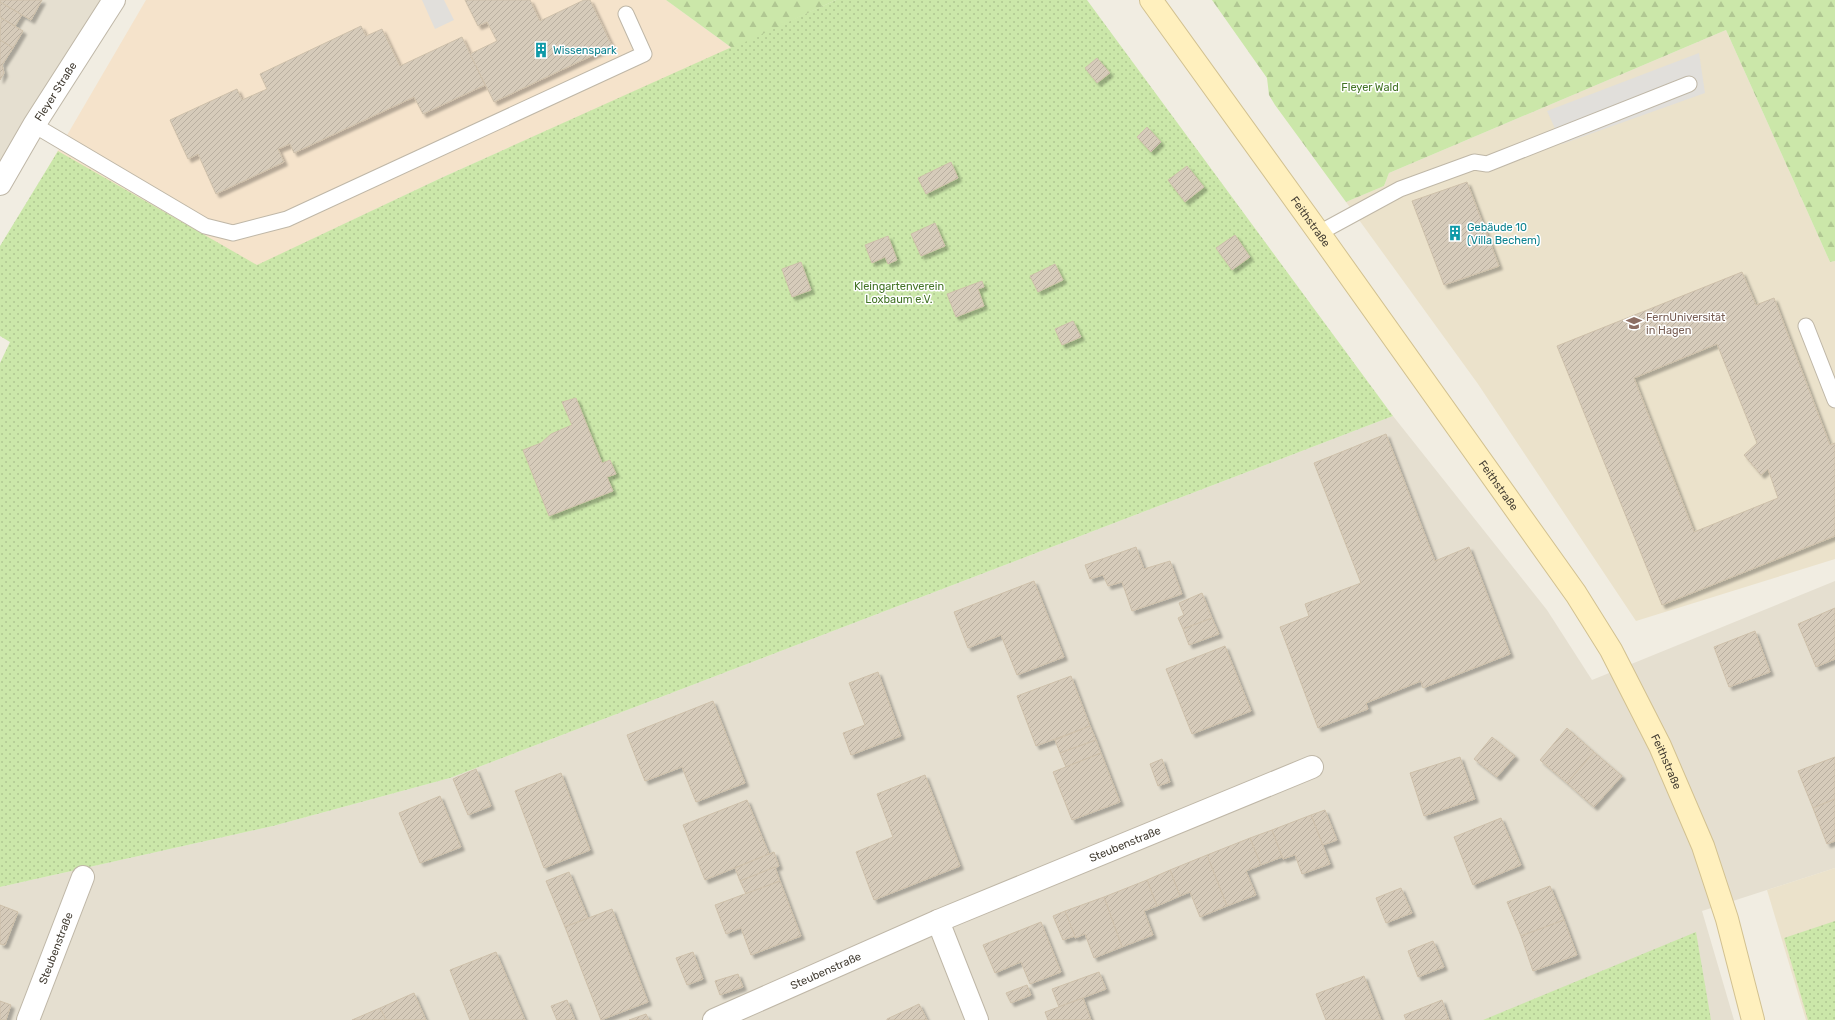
<svg xmlns="http://www.w3.org/2000/svg" width="1835" height="1020" font-family="Rubik,sans-serif">
<style>
.residential{fill:#e5dfd0}
.commercial{fill:#f5e3cb}
.education{fill:#ebe2cb}
.green{fill:url(#green-dots)}
.forest{fill:url(#forest-firs)}
.parking{fill:#e1dfdb}
.building{fill:url(#building-hatch);stroke:#cec0aa;fill-rule:evenodd;filter:url(#shadow)}
.lines{fill:none;stroke-linecap:round;stroke-linejoin:round}
.service-casing{stroke:#bfb7a7;stroke-width:17}
.minor-casing{stroke:#bfb7a7;stroke-width:24}
.tertiary-casing{stroke:#bfb7a7;stroke-width:24}
.secondary-casing{stroke:#d2c190;stroke-width:24}
.service{stroke:#fff;stroke-width:15}
.minor{stroke:#fff;stroke-width:22}
.tertiary{stroke:#fff;stroke-width:22}
.secondary{stroke:#fff0be;stroke-width:22}
.labels{text-anchor:middle;dominant-baseline:central;stroke-width:3;stroke-linejoin:round;paint-order:stroke}
.culture-label{font-size:11px;fill:#0d838f;stroke:#fff;text-anchor:start}
.park-label{font-size:11px;fill:#437426;stroke:#fff}
.street-label{font-size:11px;fill:#423c32;stroke:#fff}
.education-label{font-size:11px;fill:#785e54;stroke:#fff;text-anchor:start}
</style>
<defs>
<pattern id="green-dots" width="8" height="8" patternUnits="userSpaceOnUse"><rect width="8" height="8" fill="#cbe7a9"/><path d="M2 2h.1M6 6h.1" fill="none" stroke="#b0c792" stroke-width="1.8" stroke-linecap="round"/></pattern>
<pattern id="forest-firs" width="22" height="20" patternUnits="userSpaceOnUse"><rect width="22" height="20" fill="#cbe7a9"/><path d="M5 1l3.5 6h-7zM16 11l3.5 6h-7z" fill="#b0c792"/></pattern>
<pattern id="building-hatch" width="6" height="6" patternUnits="userSpaceOnUse"><rect width="6" height="6" fill="#d6cbba"/><path d="M-1 1l2-2M0 6l6-6M5 7l2-2" fill="none" stroke="#b9afa0"/></pattern>
<filter id="shadow"><feDropShadow dx="3.5" dy="3.5" stdDeviation="1" flood-color="#0004"/></filter>
</defs>
<rect width="100%" height="100%" fill="#f1ede2"/>
<!-- residential -->
<g class="residential">
<path d="M 0,0 L 114,0 L 0,179 Z"/>
<path d="M 1393,416 L 1547,610 L 1592,680 L 1835,581 L 1835,868 L 1702,911 L 1734,1020 L 0,1020 L 0,887 L 273,826 L 450,778 Z"/>
</g>
<!-- commercial -->
<path class="commercial" d="M 146,0 L 666,0 L 732,48 L 441,178 L 227,280 L 49,166 Z"/>
<!-- education -->
<g class="education">
<path d="M 1726,30 L 1830,262 L 1835,261 L 1835,559 L 1636,621 L 1478,384 L 1346,202 L 1384,186 L 1389,173 Z"/>
<path d="M 1835,868 L 1835,1020 L 1806,1020 L 1767,890 Z"/>
</g>
<!-- green -->
<g class="green">
<path d="M 836,0 L 1087,0 L 1393,416 L 450,778 L 273,826 L 0,887 L 0,363 L 10,342 L 0,336 L 0,246 L 58,151 L 257,265 L 441,178 Z"/>
<path d="M 1835,921 L 1835,1020 L 1808,1020 L 1784,938 Z"/>
<path d="M 1696,932 L 1711,1020 L 1483,1020 Z"/>
</g>
<!-- forest -->
<g class="forest">
<path d="M 666,0 L 836,0 L 732,48 Z"/>
<path d="M 1212,0 L 1835,0 L 1835,261 L 1830,262 L 1726,30 L 1389,173 L 1384,186 L 1346,202 L 1275,105 L 1269,95 L 1267,78 Z"/>
</g>
<!-- parking -->
<g class="parking">
<path d="M 422,0 L 444,0 L 454,20 L 435,29 Z"/>
<path d="M 1699,53 L 1705,93 L 1562,144 L 1547,111 Z"/>
</g>
<!-- building -->
<g class="building">
<path d="M 0,0 L 42,0 L 31,20 L 0,2 Z"/>
<path d="M 465,0 L 530,0 L 540,21 L 584,0 L 590,0 L 612,46 L 494,102 L 470,54 L 497,41 L 487,22 L 478,26 Z"/>
<path d="M 0,2 L 22,15 L 15,26 L 0,17 Z"/>
<path d="M 1,18 L 23,31 L 13,48 L 0,40 Z"/>
<path d="M 361,26 L 366,36 L 382,29 L 400,66 L 462,37 L 485,85 L 423,114 L 414,97 L 294,153 L 290,144 L 278,149 L 284,162 L 216,194 L 198,154 L 188,159 L 170,120 L 237,89 L 242,100 L 267,89 L 260,74 Z"/>
<path d="M 0,40 L 13,48 L 2,65 L 4,73 L 0,80 Z"/>
<path d="M 1097,58 L 1110,73 L 1097,83 L 1085,68 Z"/>
<path d="M 1147,127 L 1161,142 L 1151,152 L 1137,137 Z"/>
<path d="M 951,162 L 958,178 L 926,194 L 918,178 Z"/>
<path d="M 1187,166 L 1204,187 L 1185,202 L 1168,180 Z"/>
<path d="M 1467,182 L 1499,266 L 1444,285 L 1412,201 Z"/>
<path d="M 935,223 L 945,246 L 921,256 L 911,234 Z"/>
<path d="M 1235,235 L 1250,257 L 1232,270 L 1216,248 Z"/>
<path d="M 888,236 L 897,260 L 888,264 L 885,257 L 872,263 L 865,245 Z"/>
<path d="M 801,262 L 811,290 L 792,297 L 782,269 Z"/>
<path d="M 1055,264 L 1063,280 L 1038,292 L 1030,276 Z"/>
<path d="M 1742,272 L 1756,305 L 1774,298 L 1830,445 L 1835,443 L 1835,536 L 1662,605 L 1557,346 ZM 1717,344 L 1757,443 L 1744,455 L 1761,475 L 1768,469 L 1778,498 L 1694,532 L 1634,378 Z"/>
<path d="M 982,281 L 984,287 L 978,289 L 984,306 L 956,317 L 947,294 Z"/>
<path d="M 1073,321 L 1081,337 L 1062,345 L 1055,329 Z"/>
<path d="M 576,398 L 602,463 L 610,460 L 616,474 L 607,477 L 613,491 L 549,516 L 523,450 L 541,443 L 551,434 L 572,425 L 562,402 Z"/>
<path d="M 1386,434 L 1435,561 L 1469,547 L 1510,654 L 1423,688 L 1421,681 L 1366,703 L 1368,709 L 1318,728 L 1280,627 L 1309,616 L 1305,604 L 1361,583 L 1314,463 Z"/>
<path d="M 1136,547 L 1144,569 L 1170,561 L 1182,594 L 1132,611 L 1122,582 L 1108,586 L 1103,575 L 1090,579 L 1085,565 Z"/>
<path d="M 1034,581 L 1064,657 L 1017,675 L 1001,635 L 968,648 L 954,612 Z"/>
<path d="M 1202,593 L 1212,618 L 1183,629 L 1178,618 L 1184,615 L 1179,603 Z"/>
<path d="M 1835,608 L 1835,659 L 1816,667 L 1798,624 Z"/>
<path d="M 1212,618 L 1219,634 L 1189,645 L 1183,629 Z"/>
<path d="M 1755,631 L 1770,672 L 1729,687 L 1714,647 Z"/>
<path d="M 1225,646 L 1251,711 L 1192,734 L 1166,669 Z"/>
<path d="M 878,672 L 901,736 L 851,755 L 843,733 L 865,725 L 849,683 Z"/>
<path d="M 1071,676 L 1090,726 L 1036,746 L 1017,696 Z"/>
<path d="M 713,701 L 745,783 L 696,802 L 682,767 L 645,781 L 627,735 Z"/>
<path d="M 1090,726 L 1096,740 L 1060,753 L 1055,740 Z"/>
<path d="M 1567,728 L 1594,752 L 1567,783 L 1540,760 Z"/>
<path d="M 1492,737 L 1515,756 L 1497,777 L 1474,759 Z"/>
<path d="M 1096,740 L 1101,753 L 1066,767 L 1060,753 Z"/>
<path d="M 1594,752 L 1622,776 L 1594,807 L 1567,783 Z"/>
<path d="M 1101,753 L 1120,802 L 1072,820 L 1053,772 Z"/>
<path d="M 1460,757 L 1475,799 L 1424,816 L 1410,773 Z"/>
<path d="M 1835,757 L 1835,799 L 1813,808 L 1798,771 Z"/>
<path d="M 1162,759 L 1170,782 L 1158,786 L 1150,764 Z"/>
<path d="M 476,769 L 491,806 L 468,815 L 453,779 Z"/>
<path d="M 561,773 L 590,850 L 544,868 L 515,791 Z"/>
<path d="M 925,775 L 960,866 L 874,900 L 856,852 L 893,837 L 877,794 Z"/>
<path d="M 440,796 L 461,847 L 420,863 L 399,813 Z"/>
<path d="M 1835,799 L 1835,841 L 1827,844 L 1813,808 Z"/>
<path d="M 747,800 L 769,854 L 705,880 L 683,825 Z"/>
<path d="M 1325,810 L 1337,840 L 1323,845 L 1311,815 Z"/>
<path d="M 1311,815 L 1330,864 L 1302,874 L 1295,855 L 1283,859 L 1272,830 Z"/>
<path d="M 1501,818 L 1521,865 L 1473,885 L 1454,837 Z"/>
<path d="M 1272,830 L 1282,857 L 1261,865 L 1250,838 Z"/>
<path d="M 1250,838 L 1261,865 L 1246,871 L 1256,895 L 1227,906 L 1207,855 Z"/>
<path d="M 774,852 L 779,866 L 740,881 L 735,868 Z"/>
<path d="M 1207,855 L 1227,906 L 1200,917 L 1190,892 L 1180,896 L 1170,870 Z"/>
<path d="M 775,867 L 780,881 L 746,894 L 740,881 Z"/>
<path d="M 1170,870 L 1180,896 L 1157,906 L 1147,880 Z"/>
<path d="M 569,872 L 588,918 L 565,927 L 546,881 Z"/>
<path d="M 1147,880 L 1157,906 L 1144,911 L 1153,935 L 1122,947 L 1104,897 Z"/>
<path d="M 780,881 L 801,936 L 751,955 L 741,928 L 726,934 L 715,905 Z"/>
<path d="M 1550,886 L 1564,920 L 1521,936 L 1507,902 Z"/>
<path d="M 1401,888 L 1412,913 L 1386,923 L 1376,898 Z"/>
<path d="M 1104,897 L 1122,947 L 1094,958 L 1085,934 L 1075,938 L 1065,911 Z"/>
<path d="M 0,905 L 18,912 L 5,945 L 0,944 Z"/>
<path d="M 612,909 L 648,1002 L 601,1020 L 565,927 Z"/>
<path d="M 1065,911 L 1075,936 L 1063,940 L 1053,916 Z"/>
<path d="M 1564,920 L 1577,955 L 1533,971 L 1521,936 Z"/>
<path d="M 1041,922 L 1061,972 L 1030,984 L 1021,962 L 995,973 L 983,945 Z"/>
<path d="M 1433,941 L 1444,967 L 1418,977 L 1408,951 Z"/>
<path d="M 496,952 L 525,1020 L 470,1020 L 450,970 Z"/>
<path d="M 693,952 L 703,979 L 687,985 L 676,958 Z"/>
<path d="M 1099,972 L 1106,989 L 1059,1007 L 1052,989 Z"/>
<path d="M 738,974 L 743,987 L 720,995 L 715,981 Z"/>
<path d="M 1364,976 L 1381,1020 L 1326,1020 L 1316,994 Z"/>
<path d="M 1027,985 L 1031,995 L 1011,1003 L 1006,993 Z"/>
<path d="M 414,993 L 426,1020 L 386,1020 L 380,1008 Z"/>
<path d="M 1083,998 L 1091,1020 L 1048,1020 L 1045,1012 Z"/>
<path d="M 567,1000 L 575,1020 L 557,1020 L 551,1006 Z"/>
<path d="M 1442,1000 L 1449,1020 L 1406,1020 L 1404,1015 Z"/>
<path d="M 0,1001 L 11,1005 L 6,1020 L 0,1020 Z"/>
<path d="M 919,1004 L 927,1020 L 887,1020 L 887,1019 Z"/>
<path d="M 380,1008 L 386,1020 L 352,1020 Z"/>
<path d="M 646,1014 L 649,1020 L 629,1020 Z"/>
</g>
<g class="lines">
<defs>
<g id="service">
<path d="M 34,125 L 205,226 L 233,233 L 287,219 L 644,54 L 626,14"/>
<path d="M 1319,233 L 1400,189 L 1474,162 L 1487,164 L 1689,84"/>
<path d="M 1806,326 L 1835,400"/>
</g>
<g id="minor">
<path d="M 938,921 L 977,1020"/>
<path id="s1" d="M 28,1020 L 83,877"/>
<path id="s2" d="M 714,1020 L 938,921 L 1312,767"/>
</g>
<g id="tertiary">
<path id="s3" d="M 0,184 L 34,125 L 114,0"/>
</g>
<g id="secondary">
<path id="s4" d="M 1151,0 L 1319,233 L 1576,594 L 1611,650 L 1660,746 L 1703,846 L 1727,919 L 1753,1020"/>
</g>
</defs>
<!-- service casing -->
<use href="#service" class="service-casing"/>
<!-- minor casing -->
<use href="#minor" class="minor-casing"/>
<!-- tertiary casing -->
<use href="#tertiary" class="tertiary-casing"/>
<!-- secondary casing -->
<use href="#secondary" class="secondary-casing"/>
<!-- service -->
<use href="#service" class="service"/>
<!-- minor -->
<use href="#minor" class="minor"/>
<!-- tertiary -->
<use href="#tertiary" class="tertiary"/>
<!-- secondary -->
<use href="#secondary" class="secondary"/>
</g>
<!-- icons -->
<defs>
<symbol id="building-bare" viewBox="-9 -9 18 18"><path d="M-4-6H4V6H1V3H-1V6H-4ZM-2.5-4.3h1.7v1.8h-1.7ZM.8-4.3h1.7v1.8H.8ZM-2.5-1h1.7V.8h-1.7ZM.8-1h1.7V.8H.8Z" fill="#0f9aa8" stroke="#fff" stroke-width="2.5" paint-order="stroke"/></symbol>
<symbol id="university-bare" viewBox="-9 -9 18 18"><path d="M0-5L7-2L0 1L-7-2ZM-4 1L0 2.5L4 1V4Q0 6-4 4Z" fill="#8d6e63" stroke="#fff" stroke-width="2.5" paint-order="stroke"/></symbol>
</defs>
<g fill-rule="evenodd">
<use href="#building-bare" x="530" y="39" width="22" height="22"/>
<use href="#building-bare" x="1444" y="222" width="22" height="22"/>
<use href="#university-bare" x="1623" y="312" width="22" height="22"/>
</g>
<g class="labels">
<!-- culture labels -->
<g class="culture-label">
<text x="553" y="50">Wissenspark</text>
<text x="1467" y="227">Gebäude 10<tspan x="1467" dy="13">(Villa Bechem)</tspan></text>
</g>
<!-- park labels -->
<g class="park-label">
<text x="1370" y="87">Fleyer Wald</text>
<text x="899" y="286">Kleingartenverein<tspan x="899" dy="13">Loxbaum e.V.</tspan></text>
</g>
<!-- street labels -->
<g class="street-label">
<text stroke="none"><textPath href="#s3" startOffset="108">Fleyer Straße</textPath></text>
<text stroke="none"><textPath href="#s4" startOffset="273">Feithstraße</textPath></text>
<text stroke="none"><textPath href="#s4" startOffset="597">Feithstraße</textPath></text>
<text stroke="none"><textPath href="#s4" startOffset="921">Feithstraße</textPath></text>
<text stroke="none"><textPath href="#s2" startOffset="447">Steubenstraße</textPath></text>
<text stroke="none"><textPath href="#s1" startOffset="77">Steubenstraße</textPath></text>
<text stroke="none"><textPath href="#s2" startOffset="122">Steubenstraße</textPath></text>
</g>
<!-- education labels -->
<g class="education-label">
<text x="1646" y="317">FernUniversität<tspan x="1646" dy="13">in Hagen</tspan></text>
</g>
</g>
</svg>
